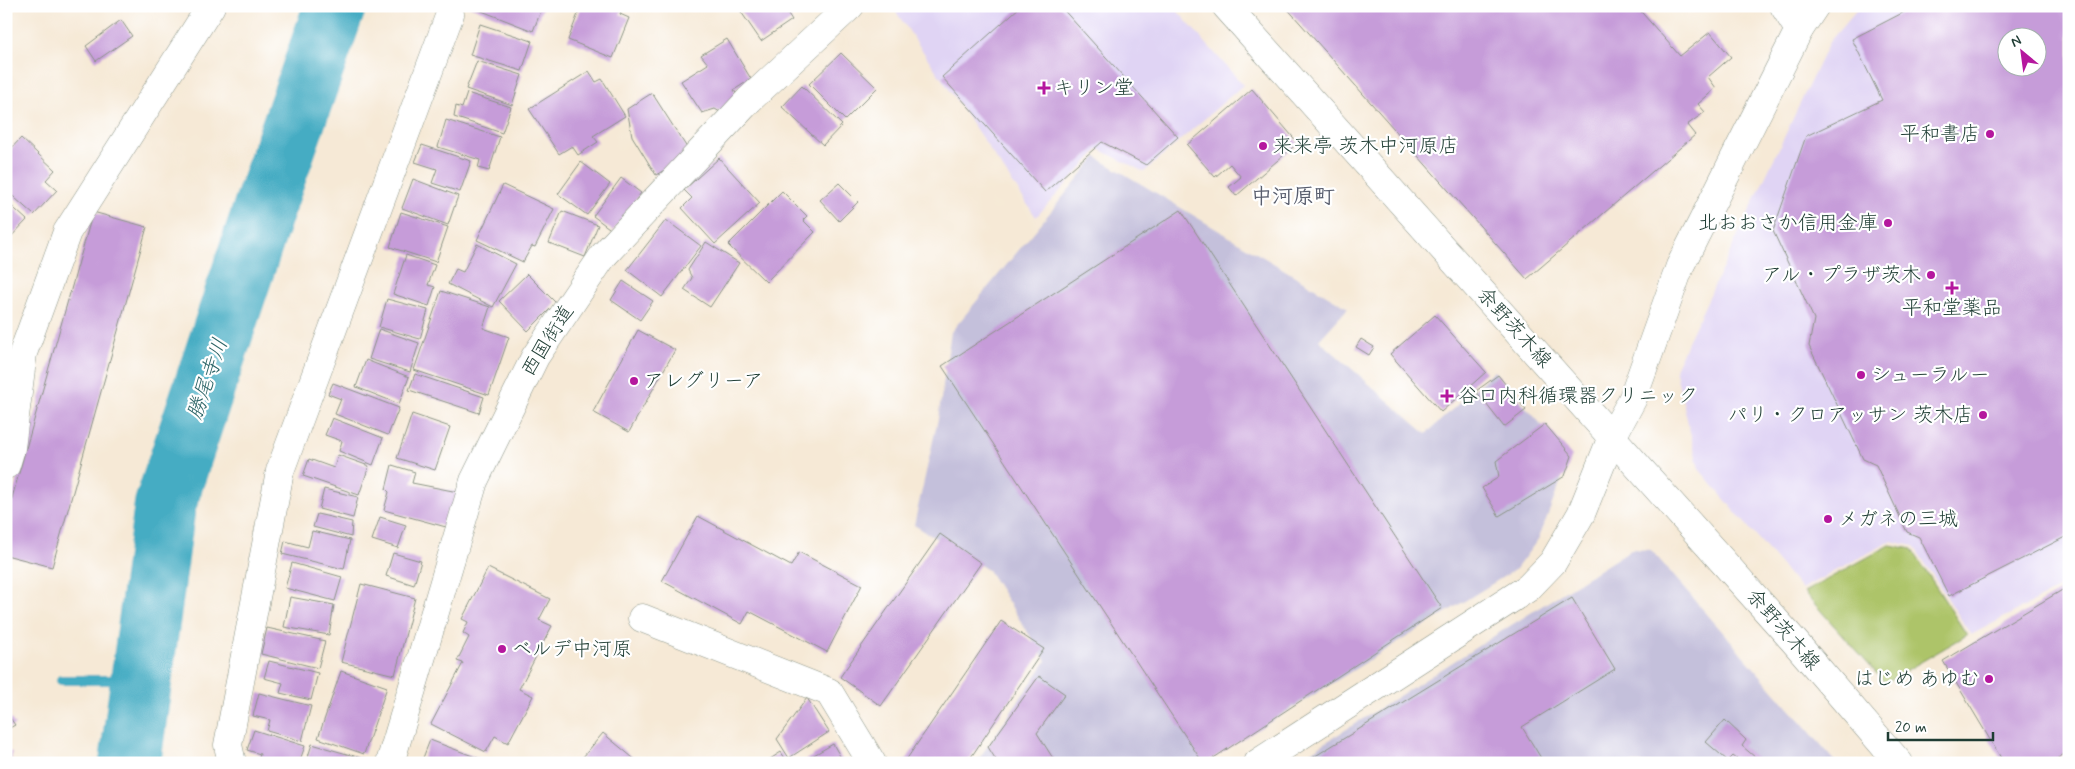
<svg xmlns="http://www.w3.org/2000/svg" width="2075" height="769" font-family="Mynerve,'Klee One',sans-serif">
<style>
.built{fill:#e0d4f4;fill-rule:evenodd}
.industrial{fill:#c4c0db}
.green{fill:#adc469;stroke:#66804e}
.lines{fill:none;stroke-linecap:round;stroke-linejoin:round}
.stream{stroke:#44acc3;stroke-width:10}
.river{stroke:#44acc3;stroke-width:62}
.building{fill:#c69cd9;fill-rule:evenodd}
.minor-casing{stroke:#8a9385;stroke-width:29}
.secondary-casing{stroke:#8a9385;stroke-width:29}
.minor{stroke:#fff;stroke-width:28}
.secondary{stroke:#fff;stroke-width:28}
.poi-dot{fill:#b5179e;stroke:#fff;stroke-width:2}
.labels{text-anchor:middle;dominant-baseline:central;stroke-width:4.5;stroke-linejoin:round;paint-order:stroke}
.poi-label{font-size:20px;fill:#1f3d34;stroke:#fff;text-anchor:start}
.street-label{font-size:20px;fill:#1f3d34;stroke:#fff}
.neighbourhood-label{font-size:21px;font-weight:bold;fill:#595e6e;stroke:#fff}
.water-label{font-size:21px;font-style:italic;fill:#2c6466;stroke:#fff}
</style>
<rect width="100%" height="100%" fill="#fff"/>
<filter id="ink" filterUnits="userSpaceOnUse"><feTurbulence type="fractalNoise" baseFrequency=".02" numOctaves="2"/><feDisplacementMap in="SourceGraphic" scale="10" xChannelSelector="R" yChannelSelector="G"/><feConvolveMatrix kernelMatrix="1 2 1 2 8 2 1 2 1" color-interpolation-filters="sRGB"/></filter>
<filter id="wash" filterUnits="userSpaceOnUse"><feTurbulence type="fractalNoise" baseFrequency=".0096" numOctaves="4" result="noise"/><feDisplacementMap in="SourceGraphic" scale="20" xChannelSelector="R" yChannelSelector="G"/><feGaussianBlur stdDeviation="1.12" result="paint"/><feColorMatrix in="noise" values="0 0 0 0 0 0 0 0 0 0 0 0 0 0 0 0 0 1.4 0 .05"/><feComposite in="paint" operator="in"/></filter>
<g filter="url(#wash)">
<rect width="100%" height="100%" fill="#f6e9d6"/>
<!-- built -->
<g class="built">
<path d="M 892,6 L 1173,6 L 1243,85 L 1144,172 L 1099,149 L 1036,217 Z"/>
<path d="M 1860,6 L 2069,6 L 2069,583 L 1971,635 L 1914,546 L 1891,541 L 1801,589 L 1699,469 L 1675,369 L 1829,42 ZM 2008,38 L 2038,38 L 2038,68 L 2008,68 Z"/>
</g>
<!-- industrial -->
<g class="industrial">
<path d="M 1096,157 L 1348,308 L 1319,340 L 1426,434 L 1494,371 L 1570,457 L 1539,538 L 1516,569 L 1204,763 L 976,763 L 1046,661 L 988,570 L 914,525 L 938,419 L 951,332 Z"/>
<path d="M 1632,549 L 1651,550 L 1837,763 L 1293,763 Z"/>
</g>
<!-- green -->
<path class="green" d="M 1890,545 L 1912,549 L 1967,635 L 1885,683 L 1804,592 Z"/>
<g class="lines">
<!-- stream -->
<path class="stream" d="M 61,680 L 141,680"/>
<!-- river -->
<path class="river" d="M 130,763 L 165,505 L 264,208 L 335,6"/>
</g>
<g id="blocks">
<!-- building -->
<g class="building">
<path d="M 469,6 L 543,6 L 533,31 Z"/>
<path d="M 581,6 L 623,6 L 620,14 L 629,18 L 613,58 L 568,40 Z"/>
<path d="M 737,6 L 783,6 L 792,20 L 761,41 Z"/>
<path d="M 1021,6 L 1060,6 L 1178,137 L 1146,165 L 1102,142 L 1045,192 L 942,77 Z"/>
<path d="M 1285,6 L 1636,6 L 1680,56 L 1710,32 L 1731,57 L 1708,77 L 1716,88 L 1698,104 L 1705,112 L 1687,125 L 1695,135 L 1527,279 Z"/>
<path d="M 1916,6 L 2069,6 L 2069,535 L 1949,596 L 1919,537 L 1907,532 L 1876,465 L 1863,459 L 1809,346 L 1814,319 L 1773,231 L 1806,136 L 1882,100 L 1852,39 ZM 2008,38 L 2038,38 L 2038,68 L 2008,68 Z"/>
<path d="M 121,20 L 132,36 L 96,61 L 86,46 Z"/>
<path d="M 480,24 L 532,41 L 522,71 L 470,55 Z"/>
<path d="M 727,39 L 751,79 L 734,90 L 740,100 L 720,112 L 715,109 L 702,113 L 681,81 L 708,64 L 701,55 Z"/>
<path d="M 841,53 L 877,88 L 845,120 L 809,84 Z"/>
<path d="M 477,61 L 522,75 L 512,105 L 466,89 Z"/>
<path d="M 589,71 L 596,82 L 602,79 L 625,116 L 593,136 L 598,142 L 578,155 L 572,146 L 559,154 L 529,109 Z"/>
<path d="M 802,86 L 842,125 L 823,145 L 782,107 Z"/>
<path d="M 1252,89 L 1298,143 L 1236,196 L 1229,187 L 1241,177 L 1230,164 L 1215,177 L 1187,145 Z"/>
<path d="M 467,93 L 511,107 L 502,133 L 454,117 L 456,106 L 462,108 Z"/>
<path d="M 652,93 L 691,154 L 656,175 L 632,136 L 627,109 Z"/>
<path d="M 446,120 L 500,137 L 489,171 L 478,168 L 480,160 L 438,147 Z"/>
<path d="M 21,138 L 55,170 L 46,180 L 57,190 L 34,215 L 6,190 L 6,154 Z"/>
<path d="M 422,145 L 471,161 L 460,192 L 432,183 L 437,169 L 415,162 Z"/>
<path d="M 719,158 L 760,203 L 715,244 L 682,208 L 692,198 L 684,190 Z"/>
<path d="M 581,162 L 610,184 L 587,215 L 558,194 Z"/>
<path d="M 621,178 L 641,193 L 613,231 L 593,216 Z"/>
<path d="M 413,179 L 458,196 L 448,225 L 402,208 Z"/>
<path d="M 839,183 L 858,202 L 839,221 L 820,200 Z"/>
<path d="M 503,185 L 554,209 L 535,247 L 532,246 L 523,262 L 477,240 Z"/>
<path d="M 782,191 L 807,216 L 803,220 L 815,232 L 766,282 L 728,245 Z"/>
<path d="M 6,201 L 27,220 L 6,242 Z"/>
<path d="M 1181,210 L 1442,608 L 1206,763 L 1203,763 L 942,366 Z"/>
<path d="M 562,211 L 598,225 L 585,257 L 549,243 Z"/>
<path d="M 93,212 L 147,227 L 52,567 L 6,555 L 6,519 Z"/>
<path d="M 401,212 L 448,227 L 436,262 L 390,247 Z"/>
<path d="M 666,220 L 701,246 L 662,297 L 627,270 Z"/>
<path d="M 706,242 L 739,263 L 710,307 L 684,290 L 692,278 L 688,270 Z"/>
<path d="M 477,244 L 516,264 L 493,307 L 448,284 L 456,269 L 463,272 Z"/>
<path d="M 406,255 L 435,265 L 428,285 L 435,287 L 429,306 L 393,294 Z"/>
<path d="M 527,274 L 556,303 L 528,331 L 499,301 Z"/>
<path d="M 623,281 L 653,301 L 640,320 L 611,300 Z"/>
<path d="M 441,291 L 490,307 L 483,328 L 509,337 L 489,395 L 414,370 Z"/>
<path d="M 387,299 L 428,310 L 420,339 L 379,327 Z"/>
<path d="M 1435,315 L 1486,372 L 1441,412 L 1390,354 Z"/>
<path d="M 379,329 L 419,343 L 410,372 L 369,359 Z"/>
<path d="M 638,330 L 675,350 L 629,432 L 593,412 Z"/>
<path d="M 1361,339 L 1374,347 L 1369,355 L 1356,347 Z"/>
<path d="M 366,360 L 409,377 L 399,404 L 356,387 Z"/>
<path d="M 415,374 L 484,397 L 479,413 L 409,390 Z"/>
<path d="M 1498,375 L 1526,410 L 1504,427 L 1476,391 Z"/>
<path d="M 333,383 L 399,408 L 388,435 L 335,414 L 341,399 L 328,394 Z"/>
<path d="M 412,414 L 450,427 L 435,470 L 397,458 Z"/>
<path d="M 332,418 L 383,438 L 373,465 L 339,451 L 342,441 L 325,435 Z"/>
<path d="M 1545,424 L 1572,456 L 1565,476 L 1499,516 L 1482,488 L 1499,477 L 1496,461 Z"/>
<path d="M 338,455 L 369,466 L 359,495 L 303,476 L 309,459 L 334,468 Z"/>
<path d="M 392,465 L 415,472 L 412,483 L 458,492 L 446,527 L 384,510 L 389,492 L 386,489 Z"/>
<path d="M 324,489 L 358,497 L 353,518 L 319,509 Z"/>
<path d="M 317,514 L 352,522 L 351,537 L 313,527 Z"/>
<path d="M 698,516 L 791,566 L 799,552 L 862,585 L 827,652 L 749,611 L 742,624 L 662,581 Z"/>
<path d="M 380,517 L 406,525 L 398,548 L 372,540 Z"/>
<path d="M 312,531 L 350,540 L 344,569 L 282,554 L 285,541 L 308,547 Z"/>
<path d="M 940,534 L 981,563 L 881,706 L 840,677 Z"/>
<path d="M 393,553 L 421,561 L 414,585 L 386,576 Z"/>
<path d="M 292,563 L 342,577 L 335,601 L 285,588 Z"/>
<path d="M 488,568 L 550,599 L 539,620 L 552,626 L 519,689 L 533,696 L 508,743 L 495,736 L 486,752 L 431,724 L 463,663 L 457,661 L 469,637 L 463,633 L 468,622 L 462,619 Z"/>
<path d="M 361,584 L 415,598 L 395,675 L 341,662 Z"/>
<path d="M 2069,586 L 2069,751 L 2050,763 L 2004,763 L 1943,661 Z"/>
<path d="M 290,597 L 334,605 L 329,635 L 284,627 Z"/>
<path d="M 1572,598 L 1615,669 L 1522,727 L 1544,763 L 1304,763 Z"/>
<path d="M 1001,621 L 1044,649 L 967,763 L 904,763 Z"/>
<path d="M 267,628 L 325,641 L 318,668 L 261,654 Z"/>
<path d="M 269,661 L 318,673 L 311,700 L 280,693 L 283,683 L 264,678 Z"/>
<path d="M 341,671 L 387,687 L 364,754 L 318,738 Z"/>
<path d="M 1039,676 L 1065,694 L 1037,733 L 1056,763 L 998,763 L 988,747 Z"/>
<path d="M 259,693 L 311,706 L 302,741 L 267,731 L 270,720 L 253,716 Z"/>
<path d="M 807,698 L 829,732 L 789,758 L 777,739 Z"/>
<path d="M 6,712 L 15,725 L 6,730 Z"/>
<path d="M 1725,720 L 1746,740 L 1742,746 L 1762,763 L 1742,763 L 1733,756 L 1728,761 L 1706,742 Z"/>
<path d="M 254,730 L 305,746 L 299,763 L 258,763 L 260,754 L 247,750 Z"/>
<path d="M 603,733 L 638,762 L 637,763 L 578,763 Z"/>
<path d="M 430,740 L 478,758 L 476,763 L 421,763 Z"/>
<path d="M 312,744 L 368,760 L 367,763 L 306,763 Z"/>
<path d="M 833,744 L 844,763 L 800,763 Z"/>
<path d="M 6,751 L 12,752 L 11,763 L 6,763 Z"/>
<path d="M 781,752 L 788,763 L 764,763 Z"/>
</g>
</g>
</g>
<g filter="url(#ink)">
<use href="#blocks" fill-opacity="0" stroke="#8a9385" stroke-width="1"/>
<g class="lines">
<defs>
<g id="minor">
<path d="M 1784,6 L 1799,30"/>
<path d="M 6,465 L 11,448 L 23,353 L 67,232 L 211,6"/>
<path d="M 642,618 L 829,692 L 872,763"/>
<path d="M 232,763 L 228,745 L 280,471 L 450,14"/>
<path d="M 390,763 L 474,481 L 535,357 L 603,256 L 749,100 L 850,6"/>
<path d="M 1258,763 L 1528,588 L 1553,562 L 1581,514 L 1612,437 L 1633,398 L 1680,266 L 1799,30 L 1815,6"/>
</g>
<path id="secondary" d="M 1226,6 L 1794,641 L 1899,763"/>
</defs>
<!-- minor casing -->
<use href="#minor" class="minor-casing"/>
<!-- secondary casing -->
<use href="#secondary" class="secondary-casing"/>
<!-- minor -->
<use href="#minor" class="minor"/>
<!-- secondary -->
<use href="#secondary" class="secondary"/>
</g>
</g>
<!-- markers -->
<g class="poi-dot">
<path d="M1041.5 80.5h5v5h5v5h-5v5h-5v-5h-5v-5h5z"/>
<circle cx="1990" cy="134" r="5"/>
<circle cx="1263" cy="146" r="5"/>
<circle cx="1888" cy="223" r="5"/>
<circle cx="1931" cy="275" r="5"/>
<path d="M1949.5 280.5h5v5h5v5h-5v5h-5v-5h-5v-5h5z"/>
<circle cx="1861" cy="375" r="5"/>
<circle cx="634" cy="381" r="5"/>
<path d="M1444.5 388.5h5v5h5v5h-5v5h-5v-5h-5v-5h5z"/>
<circle cx="1983" cy="415" r="5"/>
<circle cx="1828" cy="519" r="5"/>
<circle cx="502" cy="649" r="5"/>
<circle cx="1989" cy="679" r="5"/>
</g>
<g class="labels">
<!-- poi labels -->
<g class="poi-label">
<text x="1054" y="88">キリン堂</text>
<text x="1980" y="134" text-anchor="end">平和書店</text>
<text x="1273" y="146">来来亭 茨木中河原店</text>
<text x="1878" y="223" text-anchor="end">北おおさか信用金庫</text>
<text x="1921" y="275" text-anchor="end">アル・プラザ茨木</text>
<text x="1952" y="308" text-anchor="middle">平和堂薬品</text>
<text x="1871" y="375">シューラルー</text>
<text x="644" y="381">アレグリーア</text>
<text x="1458" y="396">谷口内科循環器クリニック</text>
<text x="1973" y="415" text-anchor="end">パリ・クロアッサン 茨木店</text>
<text x="1838" y="519">メガネの三城</text>
<text x="512" y="649">ベルデ中河原</text>
<text x="1979" y="679" text-anchor="end">はじめ あゆむ</text>
</g>
<!-- street labels -->
<g class="street-label">
<text transform="translate(1514 328) rotate(48)">余野茨木線</text>
<text transform="translate(548 341) rotate(-58)">西国街道</text>
<text transform="translate(1783 630) rotate(49)">余野茨木線</text>
</g>
<!-- neighbourhood labels -->
<g class="neighbourhood-label">
<text x="1293" y="197">中河原町</text>
</g>
<!-- water labels -->
<g class="water-label">
<text transform="translate(208 379) rotate(-71)">勝尾寺川</text>
</g>
</g>
<!-- margin -->
<rect width="2075" height="769" fill="none" stroke="#fff" stroke-width="25"/>
<!-- north arrow -->
<g transform="translate(2022 52) rotate(331)"><circle r="24" fill="#ffffff" stroke="#a5b1ae"/>
<path d="M0-4L9 19L0 12L-9 19Z" fill="#b5179e"/>
<text y="-8" font-size="14" font-weight="bold" text-anchor="middle" fill="#1f3d34">N</text>
</g>
<!-- scale -->
<path d="M1888 732v8h105v-8" fill="none" stroke="#1f3d34" stroke-width="2.5"/>
<text x="1895" y="732" font-size="15" fill="#1f3d34" stroke="#ffffff" stroke-width="4" paint-order="stroke">20 m</text>
</svg>
